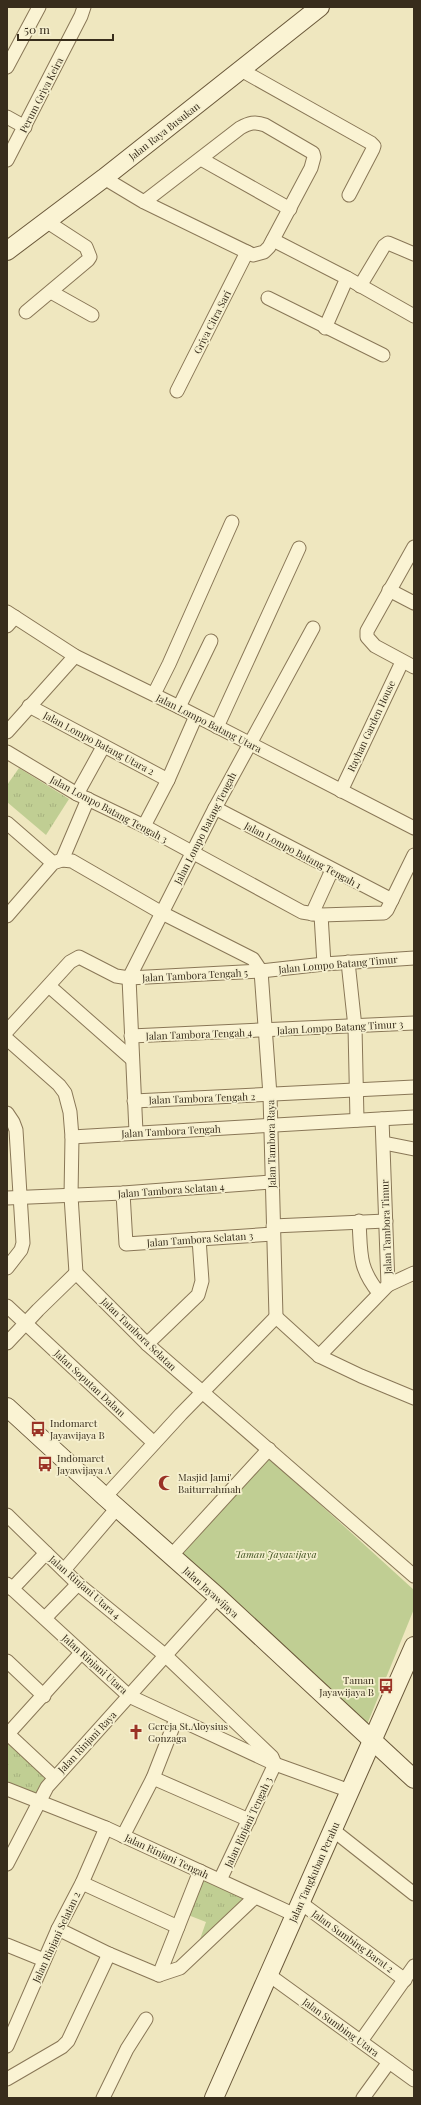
<svg xmlns="http://www.w3.org/2000/svg" width="421" height="2105" font-family="'Playfair Display',serif">
<style>
.grass{fill:url(#grass-tufts)}
.green{fill:#c0ce93}
.lines{fill:none;stroke-linecap:round;stroke-linejoin:round}
.street-casing{stroke:#897757;stroke-width:15}
.secondary-casing{stroke:#6a583a;stroke-width:20}
.street{stroke:#faf3d3;stroke-width:13}
.secondary{stroke:#faf3d3;stroke-width:18}
.labels{text-anchor:middle;dominant-baseline:central;stroke-width:3.5;stroke-linejoin:round;paint-order:stroke}
.street-label{font-size:10px;fill:#382d1c;stroke:#f6f0cf}
.poi-label{font-size:10px;fill:#382d1c;stroke:#f6f0cf;text-anchor:start}
.park-label{font-size:10px;font-style:italic;fill:#425522;stroke:#f6f0cf}
</style>
<defs>
<pattern id="grass-tufts" width="24" height="20" patternUnits="userSpaceOnUse"><rect width="24" height="20" fill="#c0ce93"/><path d="M3 7l-1-3M5 7V3M7 7l1-3M15 17l-1-3M17 17v-4M19 17l1-3" fill="none" stroke="#a6b17e"/></pattern>
</defs>
<rect width="100%" height="100%" fill="#efe7bf"/>
<!-- grass -->
<g class="grass">
<path d="M 19,768 L 69,799 L 46,835 L 7,802 L 7,785 Z"/>
<path d="M 7,1740 L 50,1778 L 36,1798 L 7,1786 Z"/>
<path d="M 202,1877 L 248,1899 L 198,1945 L 206,1922 L 188,1915 Z"/>
</g>
<!-- green -->
<path class="green" d="M 267,1456 L 414,1590 L 414,1609 L 366,1727 L 179,1556 Z"/>
<g class="lines">
<defs>
<g id="street">
<path d="M 7,67 L 39,7"/>
<path d="M 241,70 L 371,143 L 374,146 L 373,149 L 349,195"/>
<path d="M 7,117 L 25,127"/>
<path d="M 201,159 L 290,209"/>
<path d="M 7,160 L 81,16 L 84,7"/>
<path d="M 104,178 L 144,202 L 253,255 L 264,252 L 269,247 L 311,168 L 314,157 L 313,153 L 265,125 C 255,121 249,123 240,128 L 144,202"/>
<path d="M 273,240 L 347,278 L 414,316"/>
<path d="M 360,286 L 384,246 L 388,243 L 414,254"/>
<path d="M 51,292 L 92,315"/>
<path d="M 268,298 L 383,355"/>
<path d="M 26,312 L 88,260 L 90,257 L 86,247 L 46,221"/>
<path d="M 325,328 L 347,278"/>
<path d="M 177,391 L 247,252"/>
<path d="M 414,547 L 367,631 L 367,637 L 375,646 L 414,667"/>
<path d="M 389,590 L 414,603"/>
<path d="M 7,612 L 75,656 L 179,707 L 414,828"/>
<path d="M 7,626 L 15,617"/>
<path d="M 154,694 L 169,664 L 232,522"/>
<path d="M 29,706 L 168,780"/>
<path d="M 179,707 L 211,641"/>
<path d="M 217,727 L 299,548"/>
<path d="M 7,732 L 75,656"/>
<path d="M 7,752 L 77,794 L 144,826 L 302,912 L 321,915 L 384,913 L 387,910 L 414,855"/>
<path d="M 341,791 L 402,662"/>
<path d="M 77,794 L 103,747"/>
<path d="M 215,808 L 392,900"/>
<path d="M 7,823 L 53,863"/>
<path d="M 144,826 L 168,780 L 196,716"/>
<path d="M 62,860 L 88,799"/>
<path d="M 312,914 L 332,870"/>
<path d="M 321,915 L 324,964"/>
<path d="M 7,916 L 53,863 L 62,860 L 72,861 L 162,913 L 253,959 L 261,971 L 270,1095 L 276,1317"/>
<path d="M 348,962 L 355,1027 L 357,1120"/>
<path d="M 49,986 L 132,1059"/>
<path d="M 7,1031 L 70,962 L 79,957 L 116,976 L 129,978 L 261,971 L 324,964 L 414,958"/>
<path d="M 131,1036 L 414,1023"/>
<path d="M 7,1039 L 59,1085 L 65,1093 L 70,1112 L 72,1137 L 71,1196 L 76,1273"/>
<path d="M 134,1101 L 414,1087"/>
<path d="M 7,1113 L 13,1122 L 16,1130 L 23,1243 L 21,1250 L 7,1268"/>
<path d="M 136,1132 L 129,978 L 215,808 L 313,628"/>
<path d="M 72,1137 L 414,1117"/>
<path d="M 384,1143 L 414,1149"/>
<path d="M 123,1193 L 126,1244 L 273,1234"/>
<path d="M 7,1198 L 123,1193 L 271,1182"/>
<path d="M 359,1221 C 361,1253 358,1267 379,1293"/>
<path d="M 273,1226 L 386,1221"/>
<path d="M 76,1273 L 147,1344 L 414,1576"/>
<path d="M 388,1285 L 414,1273"/>
<path d="M 7,1306 L 154,1443"/>
<path d="M 276,1317 L 319,1356 L 361,1376 L 414,1398"/>
<path d="M 7,1343 L 38,1310 L 76,1273"/>
<path d="M 147,1344 L 198,1295 L 202,1281 L 199,1239"/>
<path d="M 319,1356 L 388,1285 L 382,1119"/>
<path d="M 105,1497 L 181,1414 L 276,1317"/>
<path d="M 7,1515 L 78,1584 L 166,1656 L 272,1757 L 275,1764 L 220,1880"/>
<path d="M 171,1556 L 269,1449"/>
<path d="M 64,1570 L 117,1508"/>
<path d="M 7,1584 L 129,1696 L 275,1764 L 350,1791"/>
<path d="M 12,1589 L 46,1553"/>
<path d="M 45,1618 L 78,1584"/>
<path d="M 7,1661 L 44,1696"/>
<path d="M 8,1734 L 54,1777"/>
<path d="M 7,1735 L 81,1653"/>
<path d="M 153,1778 L 249,1820"/>
<path d="M 7,1789 L 106,1828 L 295,1915"/>
<path d="M 333,1830 L 414,1894"/>
<path d="M 123,1836 L 153,1778 L 176,1719"/>
<path d="M 7,1864 L 47,1787 L 218,1597"/>
<path d="M 82,1883 L 178,1927"/>
<path d="M 301,1903 L 405,1980"/>
<path d="M 58,1929 L 109,1954 L 159,1975 L 180,1968 L 254,1898"/>
<path d="M 7,1945 L 44,1960"/>
<path d="M 159,1975 L 200,1871"/>
<path d="M 269,1975 L 414,2080"/>
<path d="M 361,2041 L 414,1966"/>
<path d="M 7,2046 L 58,1929 L 82,1883 L 106,1828"/>
<path d="M 7,2079 L 62,2047 L 68,2041 L 109,1954"/>
<path d="M 103,2098 L 127,2049 L 146,2019"/>
<path d="M 363,2098 L 389,2062"/>
</g>
<g id="secondary">
<path d="M 7,251 L 104,178 L 320,7"/>
<path d="M 7,1407 L 105,1497 L 218,1597 L 414,1779"/>
<path d="M 214,2098 L 414,1646"/>
</g>
</defs>
<!-- street casing -->
<use href="#street" class="street-casing"/>
<!-- secondary casing -->
<use href="#secondary" class="secondary-casing"/>
<!-- street -->
<use href="#street" class="street"/>
<!-- secondary -->
<use href="#secondary" class="secondary"/>
</g>
<!-- icons -->
<defs>
<symbol id="bus-bare" viewBox="-9 -9 18 18"><path d="M-5-6H5V4H4V6H2V4H-2V6H-4V4H-5ZM-3.5-4V0h7V-4ZM-3.5 1.2v1.5H-2V1.2ZM2 1.2v1.5H3.5V1.2Z" fill="#9a3225" stroke="#f6f0cf" stroke-width="2.5" paint-order="stroke"/></symbol>
<symbol id="mosque-bare" viewBox="-9 -9 18 18"><path d="M3.5-4.9A6 6 0 1 0 3.5 4.9A5 5 0 1 1 3.5-4.9Z" fill="#9a3225" stroke="#f6f0cf" stroke-width="2.5" paint-order="stroke"/></symbol>
<symbol id="church-bare" viewBox="-9 -9 18 18"><path d="M-1.2-6h2.4v3.5h3.3v2.4h-3.3V6h-2.4V-.1h-3.3v-2.4h3.3Z" fill="#9a3225" stroke="#f6f0cf" stroke-width="2.5" paint-order="stroke"/></symbol>
</defs>
<g fill-rule="evenodd">
<use href="#bus-bare" x="27" y="1418" width="22" height="22"/>
<use href="#bus-bare" x="34" y="1453" width="22" height="22"/>
<use href="#mosque-bare" x="155" y="1472" width="22" height="22"/>
<use href="#bus-bare" x="375" y="1675" width="22" height="22"/>
<use href="#church-bare" x="125" y="1721" width="22" height="22"/>
</g>
<g class="labels">
<!-- street labels -->
<g class="street-label">
<text transform="translate(41 95) rotate(-63)">Perum Griya Keira</text>
<text transform="translate(164 131) rotate(-38)">Jalan Raya Busukan</text>
<text transform="translate(212 322) rotate(-63)">Griya Citra Sari</text>
<text transform="translate(209 723) rotate(27)">Jalan Lompo Batang Utara</text>
<text transform="translate(371 726) rotate(-65)">Rayhan Garden House</text>
<text transform="translate(99 743) rotate(28)">Jalan Lompo Batang Utara 2</text>
<text transform="translate(109 809) rotate(28)">Jalan Lompo Batang Tengah 3</text>
<text transform="translate(205 828) rotate(-63)">Jalan Lompo Batang Tengah</text>
<text transform="translate(303 855) rotate(28)">Jalan Lompo Batang Tengah 1</text>
<text transform="translate(338 964) rotate(-5)">Jalan Lompo Batang Timur</text>
<text transform="translate(195 975) rotate(-3)">Jalan Tambora Tengah 5</text>
<text transform="translate(340 1027) rotate(-3)">Jalan Lompo Batang Timur 3</text>
<text transform="translate(199 1034) rotate(-2)">Jalan Tambora Tengah 4</text>
<text transform="translate(202 1098) rotate(-2)">Jalan Tambora Tengah 2</text>
<text transform="translate(171 1131) rotate(-3)">Jalan Tambora Tengah</text>
<text transform="translate(271 1144) rotate(-91)">Jalan Tambora Raya</text>
<text transform="translate(171 1190) rotate(-4)">Jalan Tambora Selatan 4</text>
<text transform="translate(386 1227) rotate(-92)">Jalan Tambora Timur</text>
<text transform="translate(200 1239) rotate(-4)">Jalan Tambora Selatan 3</text>
<text transform="translate(139 1334) rotate(44)">Jalan Tambora Selatan</text>
<text transform="translate(90 1383) rotate(43)">Jalan Soputan Dalam</text>
<text transform="translate(85 1587) rotate(41)">Jalan Rinjani Utara 4</text>
<text transform="translate(211 1592) rotate(42)">Jalan Jayawijaya</text>
<text transform="translate(95 1664) rotate(42)">Jalan Rinjani Utara</text>
<text transform="translate(87 1742) rotate(-47)">Jalan Rinjani Raya</text>
<text transform="translate(248 1822) rotate(-65)">Jalan Rinjani Tengah 3</text>
<text transform="translate(167 1856) rotate(25)">Jalan Rinjani Tengah</text>
<text transform="translate(314 1872) rotate(-66)">Jalan Tangkuban Perahu</text>
<text transform="translate(56 1937) rotate(-65)">Jalan Rinjani Selatan 2</text>
<text transform="translate(353 1941) rotate(36)">Jalan Sumbing Barat 2</text>
<text transform="translate(341 2027) rotate(36)">Jalan Sumbing Utara</text>
</g>
<!-- poi labels -->
<g class="poi-label">
<text x="50" y="1423">Indomaret<tspan x="50" dy="12">Jayawijaya B</tspan></text>
<text x="57" y="1458">Indomaret<tspan x="57" dy="12">Jayawijaya A</tspan></text>
<text x="178" y="1477">Masjid Jami'<tspan x="178" dy="12">Baiturrahmah</tspan></text>
<text x="374" y="1680" text-anchor="end">Taman<tspan x="374" dy="12">Jayawijaya B</tspan></text>
<text x="148" y="1726">Gereja St.Aloysius<tspan x="148" dy="12">Gonzaga</tspan></text>
</g>
<!-- park labels -->
<g class="park-label">
<text x="276" y="1554">Taman Jayawijaya</text>
</g>
</g>
<!-- border -->
<rect width="421" height="2105" fill="none" stroke="#382d1c" stroke-width="16"/>
<!-- scale -->
<path d="M18 34v6h95v-6" fill="none" stroke="#382d1c" stroke-width="2"/>
<text x="24" y="34" font-size="12" fill="#382d1c" stroke="#f6f0cf" stroke-width="3" paint-order="stroke">50 m</text>
</svg>
